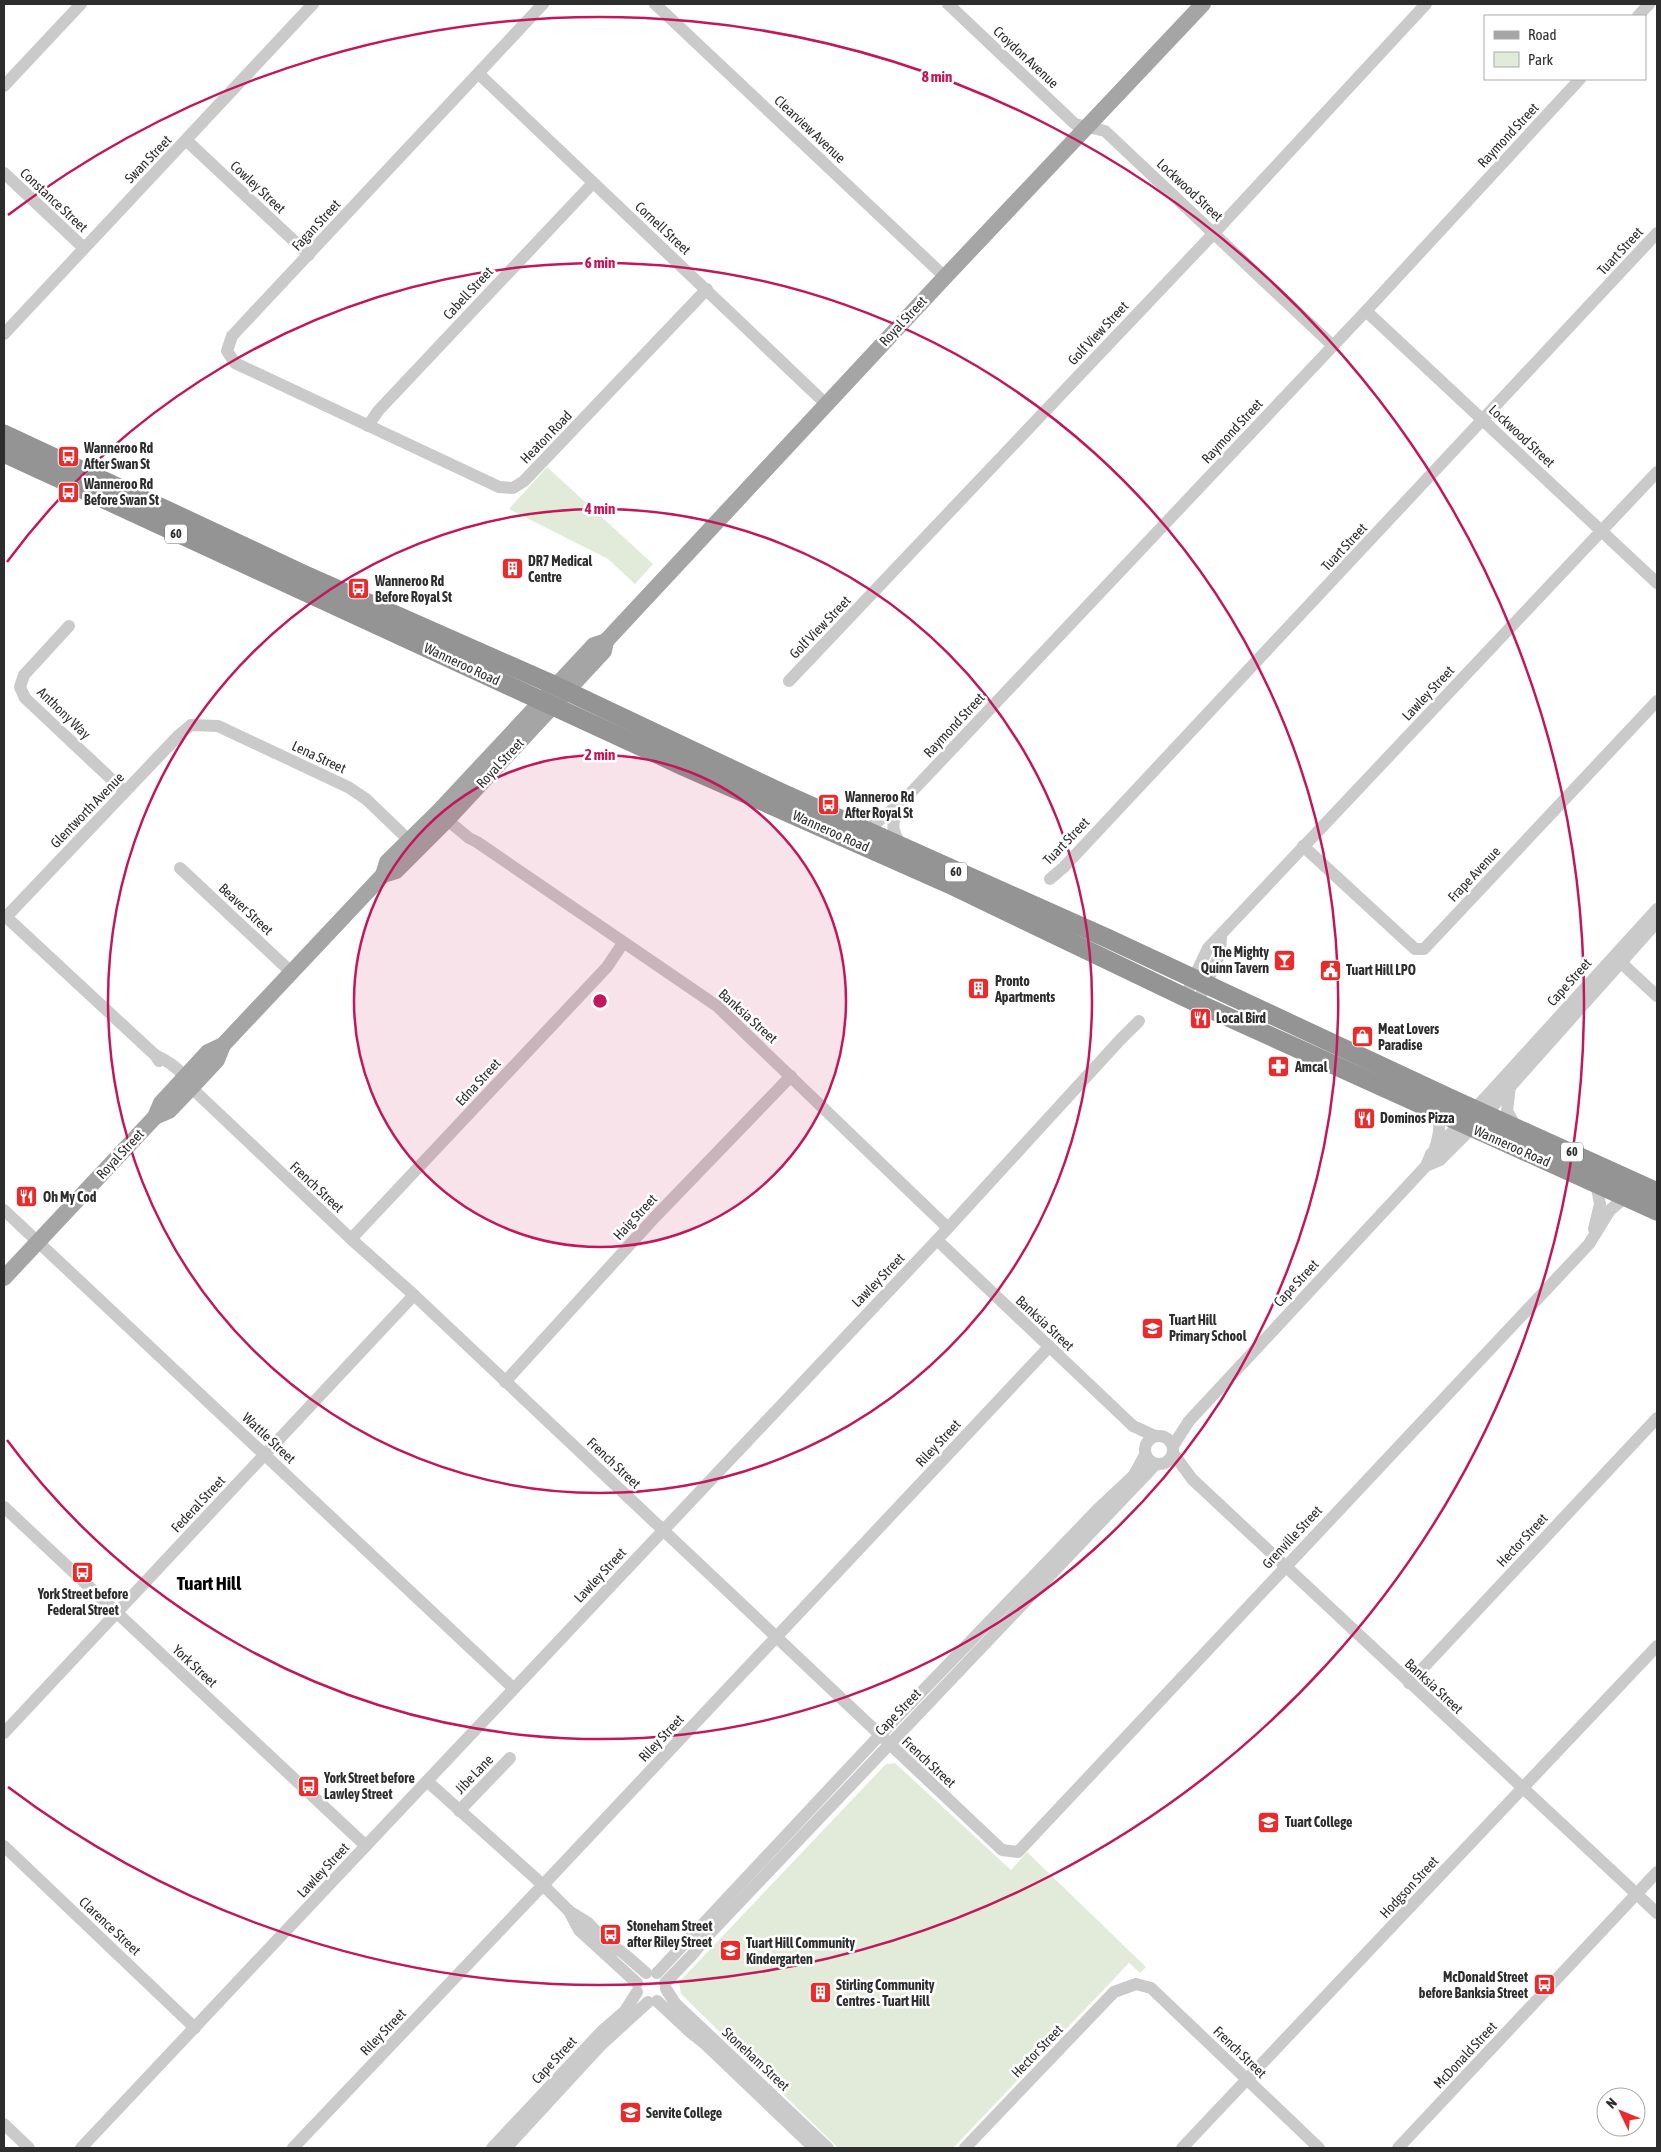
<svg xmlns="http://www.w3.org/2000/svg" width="1661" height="2152" font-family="'Asap Condensed',sans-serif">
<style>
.green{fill:#e2ebda}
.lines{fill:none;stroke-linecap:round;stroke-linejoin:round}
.minor{stroke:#cacaca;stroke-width:12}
.major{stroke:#a5a5a5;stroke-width:16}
.highway{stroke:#949494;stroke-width:19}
.ring{fill:none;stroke:#c2185b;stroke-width:2.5}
.labels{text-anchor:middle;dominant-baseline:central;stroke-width:5;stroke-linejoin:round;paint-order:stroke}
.shield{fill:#fff;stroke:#6c6c6c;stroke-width:1}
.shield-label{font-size:12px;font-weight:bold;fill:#2d2d2d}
.street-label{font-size:14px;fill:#2d2d2d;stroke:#fff}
.poi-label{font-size:14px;font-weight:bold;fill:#2d2d2d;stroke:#fff;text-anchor:start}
.district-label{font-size:19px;font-weight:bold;fill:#000;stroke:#fff}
.centre{fill:#c2185b;stroke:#fff;stroke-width:2.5}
.ring-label{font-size:15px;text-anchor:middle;font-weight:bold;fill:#c2185b;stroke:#fff;stroke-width:5;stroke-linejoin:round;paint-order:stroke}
</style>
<rect width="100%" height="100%" fill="#fff"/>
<!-- green -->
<g class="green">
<path d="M 547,467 L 653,564 L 635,584 L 608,559 L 509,509 Z"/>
<path d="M 895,1763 L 1011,1870 L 1027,1852 L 1146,1967 L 1140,1973 L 1129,1963 L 953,2148 L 838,2148 L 681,1994 L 679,1982 L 886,1764 Z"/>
</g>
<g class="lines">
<!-- minor -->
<g class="minor">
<path d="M 543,4 L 232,336 L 227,351 L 235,363 L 499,487 L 513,488 L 524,481 L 707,289"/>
<path d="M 655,4 L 945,277"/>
<path d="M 948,4 L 1075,124 L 1105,131 L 1332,345"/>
<path d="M 1638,16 L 1649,4"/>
<path d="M 479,74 L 826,404"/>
<path d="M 4,86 L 81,4"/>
<path d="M 186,140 L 309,255"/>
<path d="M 4,173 L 84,248"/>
<path d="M 1366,311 L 1657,583"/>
<path d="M 4,334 L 313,4"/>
<path d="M 368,426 L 378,411 L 593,183"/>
<path d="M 69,626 L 24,675 L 20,687 L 25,698 L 125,792"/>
<path d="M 789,681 L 1214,233 L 1426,4"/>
<path d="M 900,807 C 890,825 892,829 901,847"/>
<path d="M 440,814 L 469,838 L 477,842 L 717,1006 L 948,1228"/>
<path d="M 866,831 L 903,801 L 1366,311 L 1580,79"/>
<path d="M 1303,846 L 1415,949 L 1424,949 L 1657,701"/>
<path d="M 180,868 L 291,972"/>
<path d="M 1050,879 L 1064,867 L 1657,233"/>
<path d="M 4,915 L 155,1055 L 159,1061"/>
<path d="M 6,917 L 179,735 L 191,725 L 218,726 L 348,787 L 366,799 L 415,846"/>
<path d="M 1615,957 L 1657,996"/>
<path d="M 1185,997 L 1208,948 L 1657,472"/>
<path d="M 1197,1003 L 1220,954 L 1221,936"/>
<path d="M 155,1055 C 166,1060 176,1066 184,1076 C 190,1082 192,1089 199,1095 L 351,1239 L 414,1295 L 1002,1850 L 1018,1852 L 1589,1244 L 1610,1210 L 1626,1197"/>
<path d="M 1510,1086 L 1507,1111 L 1516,1127"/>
<path d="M 1435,1148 C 1439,1135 1442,1124 1435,1111"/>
<path d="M 1426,1166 L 1440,1160 L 1486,1114 L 1657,922"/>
<path d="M 4,1210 L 513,1688"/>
<path d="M 1594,1229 L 1600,1204 L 1596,1183"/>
<path d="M 351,1239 L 607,967 L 623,943"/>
<path d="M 937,1240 L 1133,1426 L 1155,1436"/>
<path d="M 505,1382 L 655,1217 L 791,1076"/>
<circle cx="1159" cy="1450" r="14"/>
<path d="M 1173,1446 L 1189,1421 L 1426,1166 L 1431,1154 L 1484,1099 L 1657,909"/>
<path d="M 1173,1453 L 1192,1479 L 1657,1913"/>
<path d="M 4,1507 L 366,1846"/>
<path d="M 1409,1683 L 1657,1418"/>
<path d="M 4,1733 L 414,1295"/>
<path d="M 427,1781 L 543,1885 L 569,1911 L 579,1930 L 637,1983"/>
<path d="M 459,1811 L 510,1758"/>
<path d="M 4,1846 L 195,2028"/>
<path d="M 569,1911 L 587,1922 L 608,1944 L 622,1952 L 646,1973"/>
<path d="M 657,1973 L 879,1736 L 1099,1508 L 1134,1475 L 1145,1455"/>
<path d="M 665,1983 L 692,1955 L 713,1930 L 1156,1464"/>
<path d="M 666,1989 L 675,2003 L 828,2148"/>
<path d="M 657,2001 L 689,2031 L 704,2043 L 814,2148"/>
<path d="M 4,2124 L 29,2148"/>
<path d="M 81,2148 L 937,1240 L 1120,1040 L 1139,1021"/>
<path d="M 293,2148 L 543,1885 L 1049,1347"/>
<path d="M 492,2148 L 602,2031 L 625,2011 L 637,1992"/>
<path d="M 506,2148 L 601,2045 L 648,2002"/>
<path d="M 965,2148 L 1114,1992 L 1136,1984 L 1151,1988 L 1319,2148"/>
<path d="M 1182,2148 L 1657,1646"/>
<path d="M 1398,2148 L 1657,1872"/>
</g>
<!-- major -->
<g class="major">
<path d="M 383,875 L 396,871 L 447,820 L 604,651 L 606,641"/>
<path d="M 155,1117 L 169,1111 L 191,1088 L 217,1060 L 223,1045 L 383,875 L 387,862 L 438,812 L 594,645 L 606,641 L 945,277 L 1203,4"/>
<path d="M 4,1278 L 155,1117 L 161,1103 L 208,1052 L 223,1045"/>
</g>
<!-- highway -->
<g class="highway">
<path d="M 4,434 L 303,574 L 554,685 L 780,792 L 1109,939 L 1452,1099 L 1657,1192"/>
<path d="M 4,453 L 683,766 L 949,884 L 1197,1003 L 1657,1211"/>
</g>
</g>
<!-- distance rings -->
<circle cx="600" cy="1001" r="246" fill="#c2185b" fill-opacity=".12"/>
<g class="ring">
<circle cx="600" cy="1001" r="246"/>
<circle cx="600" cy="1001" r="492"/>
<path d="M7 562A738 738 0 1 1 7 1440"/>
<path d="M8 215A984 984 0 1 1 8 1787"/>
</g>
<!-- icons -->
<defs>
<symbol id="bus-square" viewBox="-11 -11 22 22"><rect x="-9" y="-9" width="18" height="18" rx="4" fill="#ea2a2b" stroke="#fff"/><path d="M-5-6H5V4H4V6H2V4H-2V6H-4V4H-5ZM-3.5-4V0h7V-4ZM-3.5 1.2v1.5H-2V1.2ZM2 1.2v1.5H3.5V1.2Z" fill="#fff"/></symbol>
<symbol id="building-square" viewBox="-11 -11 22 22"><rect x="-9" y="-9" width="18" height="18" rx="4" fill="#ea2a2b" stroke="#fff"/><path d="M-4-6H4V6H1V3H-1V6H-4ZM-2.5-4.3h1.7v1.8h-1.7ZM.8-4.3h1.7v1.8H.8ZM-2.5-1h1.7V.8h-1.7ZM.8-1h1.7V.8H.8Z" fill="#fff"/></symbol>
<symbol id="bar-square" viewBox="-11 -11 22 22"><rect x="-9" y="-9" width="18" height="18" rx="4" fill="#ea2a2b" stroke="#fff"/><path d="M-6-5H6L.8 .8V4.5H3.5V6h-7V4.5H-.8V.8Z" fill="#fff"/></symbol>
<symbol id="civic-square" viewBox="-11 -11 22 22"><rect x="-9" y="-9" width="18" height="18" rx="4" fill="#ea2a2b" stroke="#fff"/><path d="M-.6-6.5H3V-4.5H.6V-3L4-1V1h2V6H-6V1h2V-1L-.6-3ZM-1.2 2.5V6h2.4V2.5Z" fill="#fff"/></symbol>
<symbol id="restaurant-square" viewBox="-11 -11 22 22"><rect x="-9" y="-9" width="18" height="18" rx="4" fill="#ea2a2b" stroke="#fff"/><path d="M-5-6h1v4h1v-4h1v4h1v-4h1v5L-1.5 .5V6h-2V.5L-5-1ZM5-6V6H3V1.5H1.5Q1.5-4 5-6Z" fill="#fff"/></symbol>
<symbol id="shop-square" viewBox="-11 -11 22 22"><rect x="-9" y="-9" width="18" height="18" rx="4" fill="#ea2a2b" stroke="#fff"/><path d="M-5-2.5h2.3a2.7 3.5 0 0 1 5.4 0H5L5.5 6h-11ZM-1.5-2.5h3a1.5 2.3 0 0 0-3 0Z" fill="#fff"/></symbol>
<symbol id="pharmacy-square" viewBox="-11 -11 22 22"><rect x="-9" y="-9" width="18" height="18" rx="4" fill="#ea2a2b" stroke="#fff"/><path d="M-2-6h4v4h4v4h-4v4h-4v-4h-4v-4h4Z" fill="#fff"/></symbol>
<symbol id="school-square" viewBox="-11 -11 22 22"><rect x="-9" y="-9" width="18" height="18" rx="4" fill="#ea2a2b" stroke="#fff"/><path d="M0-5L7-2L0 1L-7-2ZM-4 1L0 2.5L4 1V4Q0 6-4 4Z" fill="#fff"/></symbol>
</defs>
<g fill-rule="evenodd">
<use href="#bus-square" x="56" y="444" width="25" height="25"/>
<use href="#bus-square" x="56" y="480" width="25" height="25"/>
<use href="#building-square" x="500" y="556" width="25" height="25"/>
<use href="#bus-square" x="346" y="576" width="25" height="25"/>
<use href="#bus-square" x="816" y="792" width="25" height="25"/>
<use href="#bar-square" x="1272" y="948" width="25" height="25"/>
<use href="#civic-square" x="1318" y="958" width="25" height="25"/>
<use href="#building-square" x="966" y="976" width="25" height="25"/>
<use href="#restaurant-square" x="1188" y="1006" width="25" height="25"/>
<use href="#shop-square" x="1350" y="1024" width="25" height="25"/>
<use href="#pharmacy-square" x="1266" y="1054" width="25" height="25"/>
<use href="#restaurant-square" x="1352" y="1106" width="25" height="25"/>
<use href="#restaurant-square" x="14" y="1184" width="25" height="25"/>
<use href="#school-square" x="1140" y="1316" width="25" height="25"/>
<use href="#bus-square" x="70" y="1560" width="25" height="25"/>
<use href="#bus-square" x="296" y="1774" width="25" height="25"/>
<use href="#school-square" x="1256" y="1810" width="25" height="25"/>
<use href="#bus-square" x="598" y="1922" width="25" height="25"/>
<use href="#school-square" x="718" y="1938" width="25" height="25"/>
<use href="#bus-square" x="1532" y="1972" width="25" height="25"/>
<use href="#building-square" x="808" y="1980" width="25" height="25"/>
<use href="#school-square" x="618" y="2100" width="25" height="25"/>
</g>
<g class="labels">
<!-- shield labels -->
<g class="shield">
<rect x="165" y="524.5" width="22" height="19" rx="4"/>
<rect x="945" y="862.5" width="22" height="19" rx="4"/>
<rect x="1561" y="1142.5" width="22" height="19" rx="4"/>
</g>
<g class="shield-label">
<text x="176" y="534">60</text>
<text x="956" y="872">60</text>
<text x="1572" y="1152">60</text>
</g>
<!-- street labels -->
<g class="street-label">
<text transform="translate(1026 57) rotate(43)">Croydon Avenue</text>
<text transform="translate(810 129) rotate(43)">Clearview Avenue</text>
<text transform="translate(1508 135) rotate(-47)">Raymond Street</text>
<text transform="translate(148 159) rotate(-46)">Swan Street</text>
<text transform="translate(258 187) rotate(43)">Cowley Street</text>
<text transform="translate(1190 190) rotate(43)">Lockwood Street</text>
<text transform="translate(54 200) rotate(43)">Constance Street</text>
<text transform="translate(316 225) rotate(-47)">Fagan Street</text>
<text transform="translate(663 228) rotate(43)">Cornell Street</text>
<text transform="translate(1620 251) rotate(-47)">Tuart Street</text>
<text transform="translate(468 293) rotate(-47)">Cabell Street</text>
<text transform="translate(903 321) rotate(-47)">Royal Street</text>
<text transform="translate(1098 333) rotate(-47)">Golf View Street</text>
<text transform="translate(1232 431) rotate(-47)">Raymond Street</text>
<text transform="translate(1522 436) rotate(43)">Lockwood Street</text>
<text transform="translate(546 437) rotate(-46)">Heaton Road</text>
<text transform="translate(1344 547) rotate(-47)">Tuart Street</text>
<text transform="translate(820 627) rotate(-46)">Golf View Street</text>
<text transform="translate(462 664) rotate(25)">Wanneroo Road</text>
<text transform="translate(1428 693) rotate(-47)">Lawley Street</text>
<text transform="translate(64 713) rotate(44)">Anthony Way</text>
<text transform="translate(954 725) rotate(-47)">Raymond Street</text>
<text transform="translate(319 757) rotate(25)">Lena Street</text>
<text transform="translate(500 763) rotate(-47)">Royal Street</text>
<text transform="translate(87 810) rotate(-46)">Glentworth Avenue</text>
<text transform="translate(831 831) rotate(24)">Wanneroo Road</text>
<text transform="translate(1066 841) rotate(-46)">Tuart Street</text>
<text transform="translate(1474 874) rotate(-47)">Frape Avenue</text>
<text transform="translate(246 909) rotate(43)">Beaver Street</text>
<text transform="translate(1569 982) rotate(-48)">Cape Street</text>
<text transform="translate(748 1016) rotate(42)">Banksia Street</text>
<text transform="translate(478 1082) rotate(-47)">Edna Street</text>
<text transform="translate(1512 1146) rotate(24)">Wanneroo Road</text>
<text transform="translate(120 1154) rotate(-47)">Royal Street</text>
<text transform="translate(317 1187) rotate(43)">French Street</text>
<text transform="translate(635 1217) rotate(-47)">Haig Street</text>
<text transform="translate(878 1280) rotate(-46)">Lawley Street</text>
<text transform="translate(1296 1283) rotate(-47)">Cape Street</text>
<text transform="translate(1045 1323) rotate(43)">Banksia Street</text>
<text transform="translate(269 1438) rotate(43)">Wattle Street</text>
<text transform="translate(938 1443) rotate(-47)">Riley Street</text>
<text transform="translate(614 1463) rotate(43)">French Street</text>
<text transform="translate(198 1504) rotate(-47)">Federal Street</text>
<text transform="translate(1292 1537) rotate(-47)">Grenville Street</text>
<text transform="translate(1522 1540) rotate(-47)">Hector Street</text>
<text transform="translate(600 1575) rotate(-47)">Lawley Street</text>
<text transform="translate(195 1666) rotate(43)">York Street</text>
<text transform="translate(1434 1686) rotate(43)">Banksia Street</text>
<text transform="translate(898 1712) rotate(-46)">Cape Street</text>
<text transform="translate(661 1738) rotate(-47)">Riley Street</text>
<text transform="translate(929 1762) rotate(43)">French Street</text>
<text transform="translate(474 1774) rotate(-46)">Jibe Lane</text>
<text transform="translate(323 1870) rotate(-47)">Lawley Street</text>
<text transform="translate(1409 1887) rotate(-47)">Hodgson Street</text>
<text transform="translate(110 1926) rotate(43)">Clarence Street</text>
<text transform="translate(383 2032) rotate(-46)">Riley Street</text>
<text transform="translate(1037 2051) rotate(-46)">Hector Street</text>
<text transform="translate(1240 2052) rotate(44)">French Street</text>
<text transform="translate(1465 2055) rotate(-47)">McDonald Street</text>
<text transform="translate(756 2059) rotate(43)">Stoneham Street</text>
<text transform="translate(554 2060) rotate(-47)">Cape Street</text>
</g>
<!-- poi labels -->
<g class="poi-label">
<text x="84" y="448">Wanneroo Rd<tspan x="84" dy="16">After Swan St</tspan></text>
<text x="84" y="484">Wanneroo Rd<tspan x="84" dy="16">Before Swan St</tspan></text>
<text x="528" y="561">DR7 Medical<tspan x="528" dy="16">Centre</tspan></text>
<text x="375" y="581">Wanneroo Rd<tspan x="375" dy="16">Before Royal St</tspan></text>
<text x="845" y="797">Wanneroo Rd<tspan x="845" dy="16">After Royal St</tspan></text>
<text x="1269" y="952" text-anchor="end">The Mighty<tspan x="1269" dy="16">Quinn Tavern</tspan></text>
<text x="1346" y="970">Tuart Hill LPO</text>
<text x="995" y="981">Pronto<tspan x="995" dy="16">Apartments</tspan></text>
<text x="1216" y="1018">Local Bird</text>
<text x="1378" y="1029">Meat Lovers<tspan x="1378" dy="16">Paradise</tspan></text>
<text x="1295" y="1067">Amcal</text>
<text x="1380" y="1118">Dominos Pizza</text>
<text x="43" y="1197">Oh My Cod</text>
<text x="1169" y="1320">Tuart Hill<tspan x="1169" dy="16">Primary School</tspan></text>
<text x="83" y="1594" text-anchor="middle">York Street before<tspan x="83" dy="16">Federal Street</tspan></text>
<text x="324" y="1778">York Street before<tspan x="324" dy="16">Lawley Street</tspan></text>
<text x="1285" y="1822">Tuart College</text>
<text x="627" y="1926">Stoneham Street<tspan x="627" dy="16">after Riley Street</tspan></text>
<text x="746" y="1943">Tuart Hill Community<tspan x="746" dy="16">Kindergarten</tspan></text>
<text x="1528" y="1977" text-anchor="end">McDonald Street<tspan x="1528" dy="16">before Banksia Street</tspan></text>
<text x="836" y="1985">Stirling Community<tspan x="836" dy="16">Centres - Tuart Hill</tspan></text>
<text x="646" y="2113">Servite College</text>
</g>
<!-- district labels -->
<g class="district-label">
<text x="209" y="1583">Tuart Hill</text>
</g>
</g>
<circle cx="600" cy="1001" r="8" class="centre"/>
<g class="ring-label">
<text x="937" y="82">8 min</text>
<text x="600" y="268">6 min</text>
<text x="600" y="514">4 min</text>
<text x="600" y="760">2 min</text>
</g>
<!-- border -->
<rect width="1661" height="2152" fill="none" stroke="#2d2d2d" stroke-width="10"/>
<!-- legend -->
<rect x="1484" y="15" width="162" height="65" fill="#ffffff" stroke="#ababab"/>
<rect x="1494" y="31" width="25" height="8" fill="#a5a5a5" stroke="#ababab"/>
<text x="1528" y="40" font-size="15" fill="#2d2d2d">Road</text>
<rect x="1494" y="52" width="25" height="15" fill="#e2ebda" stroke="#ababab"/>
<text x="1528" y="65" font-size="15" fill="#2d2d2d">Park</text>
<!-- north arrow -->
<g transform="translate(1621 2112) rotate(313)"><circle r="24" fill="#ffffff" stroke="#ababab"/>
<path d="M0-4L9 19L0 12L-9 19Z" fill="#ea2a2b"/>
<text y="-8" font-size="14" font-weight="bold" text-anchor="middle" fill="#2d2d2d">N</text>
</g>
</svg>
